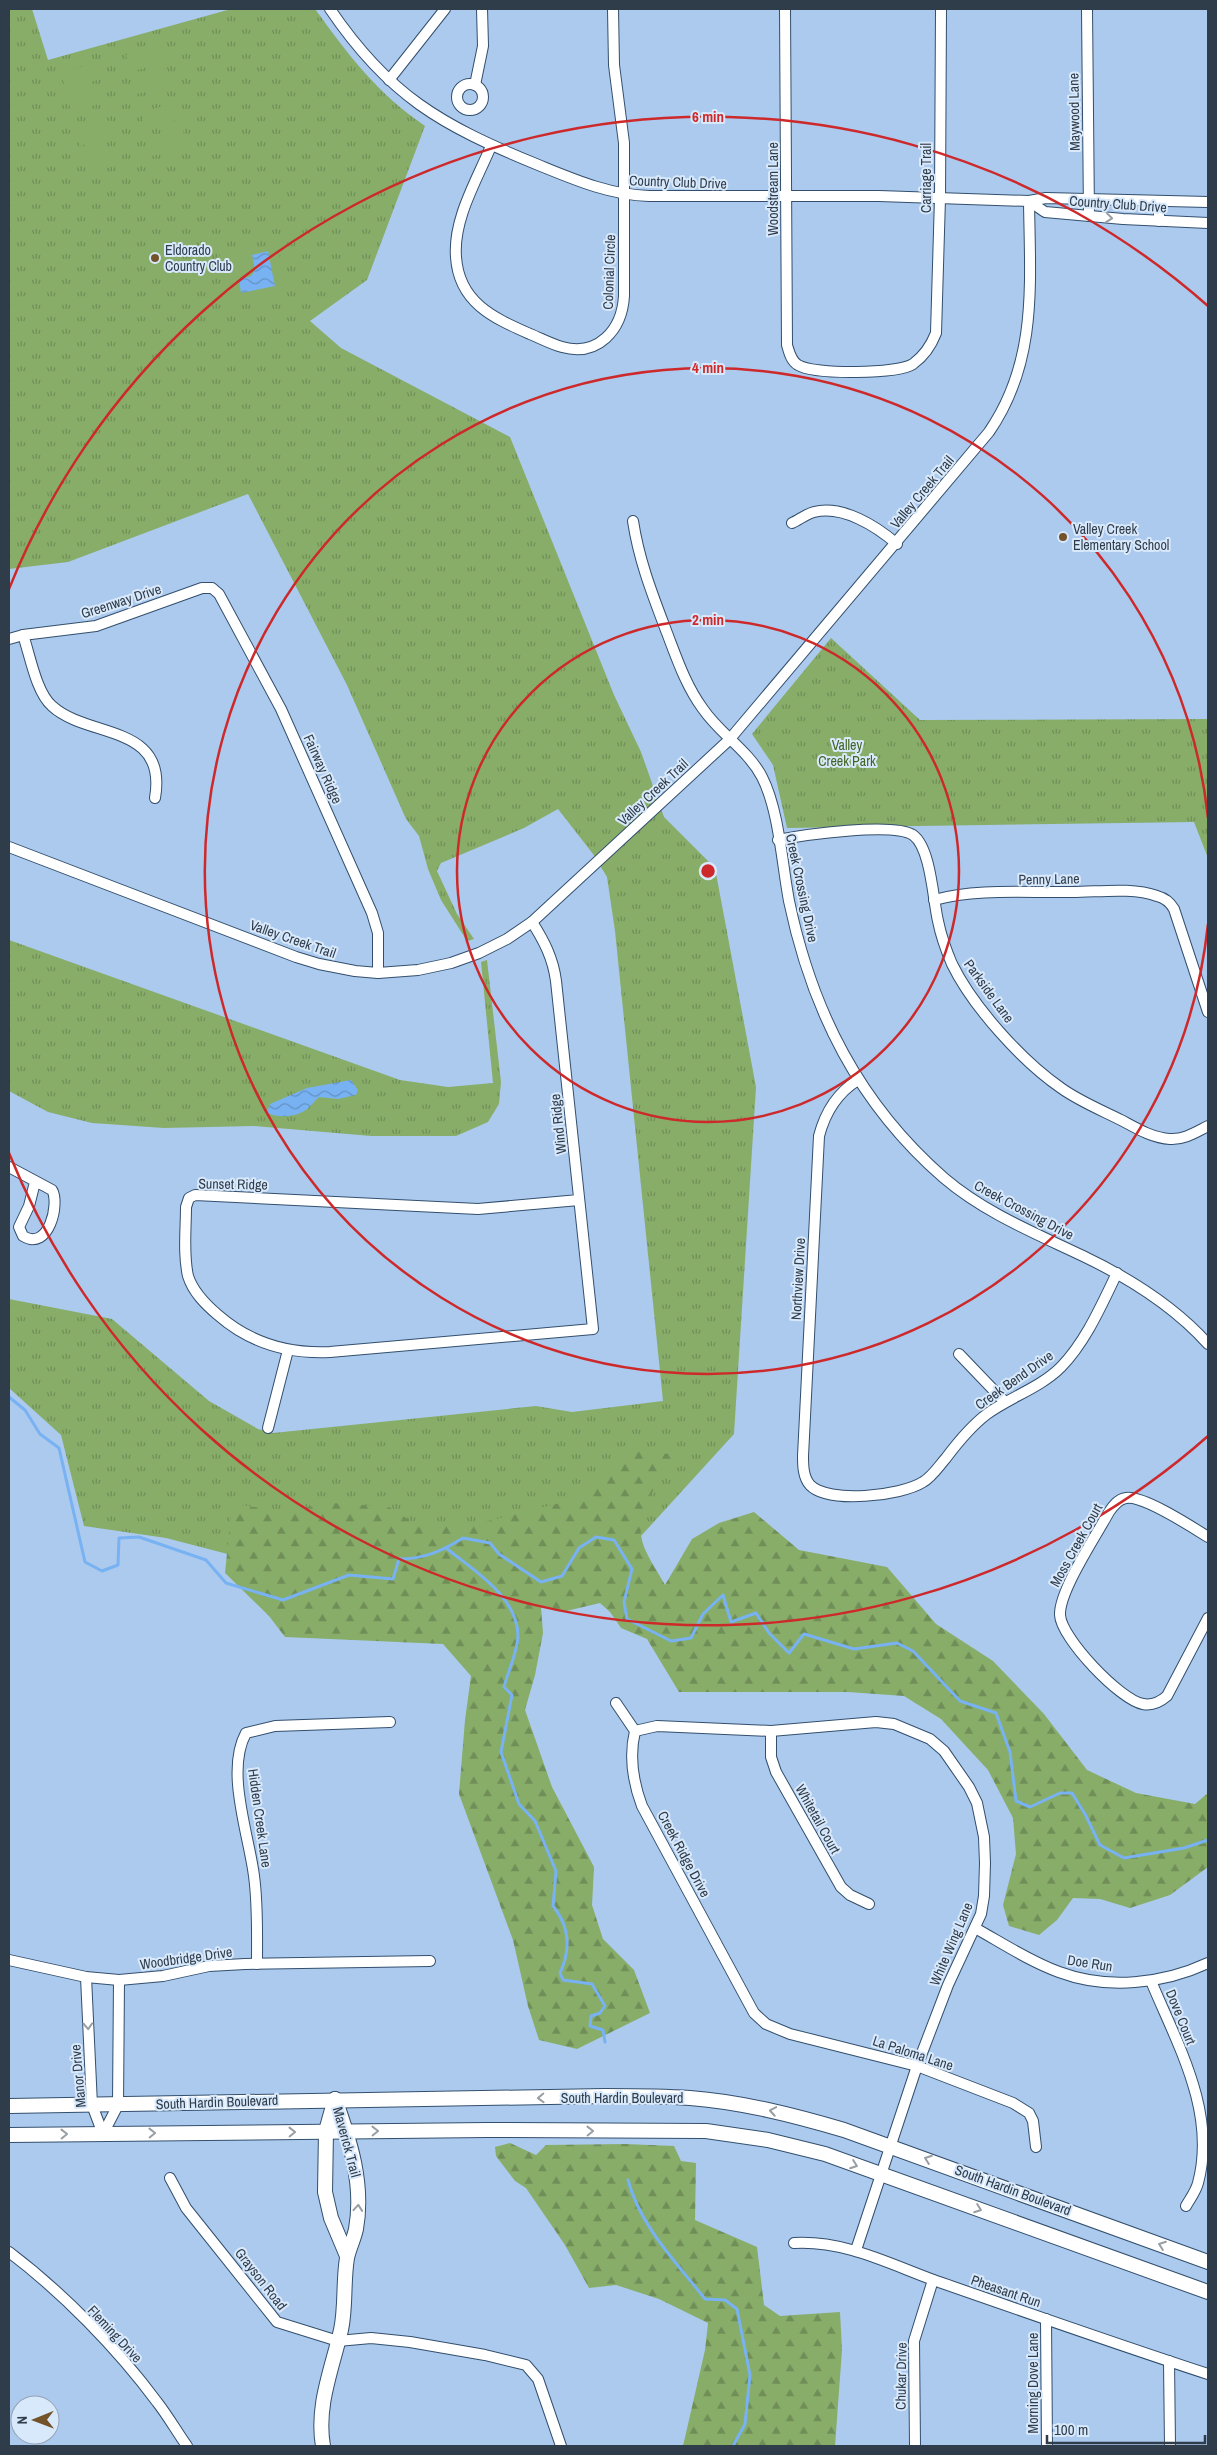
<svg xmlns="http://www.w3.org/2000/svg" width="1217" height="2455" font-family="'Archivo Narrow',sans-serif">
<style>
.grass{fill:url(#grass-tufts)}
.forest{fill:url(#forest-firs)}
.pitch{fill:#88ad68}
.water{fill:url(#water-waves)}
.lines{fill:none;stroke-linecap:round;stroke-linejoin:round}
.stream{stroke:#78b2f2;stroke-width:3}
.street-casing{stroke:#334f6d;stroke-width:12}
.secondary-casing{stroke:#334f6d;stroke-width:16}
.street{stroke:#fff;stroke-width:10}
.secondary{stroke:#fff;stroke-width:14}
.oneway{stroke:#979ea4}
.ring{fill:none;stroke:#ce292a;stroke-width:2.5}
.poi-dot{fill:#735329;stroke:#d9e9fc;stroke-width:2}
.labels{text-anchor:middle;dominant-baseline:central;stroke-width:4;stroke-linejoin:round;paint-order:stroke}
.street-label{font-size:14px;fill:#2f3c4a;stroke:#d9e9fc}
.poi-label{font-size:14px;fill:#2f3c4a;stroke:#d9e9fc;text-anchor:start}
.park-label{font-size:14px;fill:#426321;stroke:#d9e9fc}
.centre{fill:#ce292a;stroke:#d9e9fc;stroke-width:2.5}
.ring-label{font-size:15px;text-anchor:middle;font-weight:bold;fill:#ce292a;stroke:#d9e9fc;stroke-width:4;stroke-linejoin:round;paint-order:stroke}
</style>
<defs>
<pattern id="grass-tufts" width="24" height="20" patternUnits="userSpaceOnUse" patternTransform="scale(1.25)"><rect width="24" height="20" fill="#88ad68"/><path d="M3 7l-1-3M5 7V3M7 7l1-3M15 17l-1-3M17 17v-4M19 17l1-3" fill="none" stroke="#708e58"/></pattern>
<pattern id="forest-firs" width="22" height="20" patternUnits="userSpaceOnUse" patternTransform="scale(1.25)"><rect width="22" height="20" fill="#88ad68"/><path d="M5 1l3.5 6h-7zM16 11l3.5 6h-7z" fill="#708e58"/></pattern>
<pattern id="water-waves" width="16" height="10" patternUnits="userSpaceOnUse" patternTransform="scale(1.25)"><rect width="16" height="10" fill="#78b2f2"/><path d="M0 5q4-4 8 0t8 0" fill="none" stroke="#6392c6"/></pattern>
</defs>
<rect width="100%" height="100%" fill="#abcaee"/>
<!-- grass -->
<g class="grass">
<path d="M 9,9 L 32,9 L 48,60 L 231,9 L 315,9 C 350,57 376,92 425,126 L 367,280 L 310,321 L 341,348 L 510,437 L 614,695 L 641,752 L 664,817 L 715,868 L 756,1087 L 734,1434 L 641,1536 L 544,1563 L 239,1557 L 166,1538 L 84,1526 L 61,1435 L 9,1388 L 9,1299 L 112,1319 L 209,1401 L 258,1429 L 273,1433 L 536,1406 L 572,1412 L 663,1401 L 615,931 L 607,877 L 593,854 L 558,809 L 524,828 L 441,863 L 437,871 L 457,914 L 474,939 L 467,941 L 441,900 L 428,869 L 419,836 L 406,819 L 347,685 L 248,494 L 68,562 L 9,569 Z"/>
<path d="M 831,638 L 920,720 L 1208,719 L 1208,858 L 1194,822 L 787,828 L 773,765 L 752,734 Z"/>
<path d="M 9,940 L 400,1080 L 448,1087 L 493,1083 L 481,962 L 487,960 L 501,1082 L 499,1104 L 488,1122 L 456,1136 L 371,1136 L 254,1126 L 164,1128 L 92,1123 L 48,1112 L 9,1091 Z"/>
</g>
<!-- forest -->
<g class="forest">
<path d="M 631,1451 L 683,1455 C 662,1478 638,1501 641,1535 C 643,1552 657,1570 665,1585 L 692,1539 L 719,1523 L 754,1512 L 799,1550 L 887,1567 L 936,1624 L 993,1661 L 1044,1714 L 1087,1770 L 1136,1793 L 1195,1804 L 1208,1793 L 1208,1867 L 1170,1895 L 1130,1908 L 1100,1899 L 1073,1898 L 1057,1920 L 1039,1935 L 1009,1926 L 1003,1905 L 1016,1854 L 1013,1818 L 988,1770 L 941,1719 L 904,1696 L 848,1692 L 679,1692 L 647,1639 L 621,1628 L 610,1612 L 600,1603 L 562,1612 L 541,1607 L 543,1633 L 535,1675 L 525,1710 L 552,1787 L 594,1867 L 592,1905 L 603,1939 L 634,1970 L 650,2013 L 577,2049 L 539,2040 L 528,2006 L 513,1940 L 459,1794 L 465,1720 L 471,1676 L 443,1644 L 285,1637 L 269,1616 L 225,1573 L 232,1504 L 283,1511 L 333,1503 L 389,1507 L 412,1522 L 476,1524 L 580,1498 Z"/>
<path d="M 510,2143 L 536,2155 L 546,2145 L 625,2144 L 674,2146 L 681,2161 L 696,2163 L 695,2220 L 757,2247 L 764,2305 L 780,2316 L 840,2312 L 842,2350 L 835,2446 L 683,2446 L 705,2350 L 708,2323 L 659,2299 L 616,2285 L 589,2288 L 565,2245 L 526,2188 L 515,2181 L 496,2156 L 495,2147 Z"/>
</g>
<!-- pitch -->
<g class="pitch">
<path d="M 161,46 L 166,62 L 130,72 L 126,55 Z"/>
<path d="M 96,63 L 101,79 L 65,89 L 61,72 Z"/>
<path d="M 167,68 L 172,85 L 136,94 L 132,78 Z"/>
<path d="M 102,85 L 107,102 L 71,111 L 67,95 Z"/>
<path d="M 176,103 L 181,119 L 145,128 L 141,112 Z"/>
<path d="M 111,120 L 116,136 L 80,146 L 76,130 Z"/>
<path d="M 183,130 L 187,147 L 152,156 L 147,140 Z"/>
<path d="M 119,148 L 123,164 L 87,173 L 83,157 Z"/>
<path d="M 277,244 L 287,292 L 228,303 L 218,256 Z"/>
</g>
<!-- water -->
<g class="water">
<path d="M 268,251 L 275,286 L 241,293 L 239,280 L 251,276 L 255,270 L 252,255 Z"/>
<path d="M 351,1080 L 358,1090 L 356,1095 L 338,1099 L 319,1097 C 314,1101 311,1106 307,1109 C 298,1117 276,1119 267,1112 L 270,1104 L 307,1088 Z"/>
</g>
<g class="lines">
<!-- stream -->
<g class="stream">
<path d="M 9,1397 L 25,1410 L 40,1434 L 59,1448 L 85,1562 L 102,1571 L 118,1565 L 119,1538 L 139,1537 L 206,1560 L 226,1583 L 283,1600 L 349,1575 L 393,1579 L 399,1559 C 424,1559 442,1551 463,1538 L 490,1543 L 499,1554 L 541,1582 L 562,1576 L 579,1548 L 596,1537 L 614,1540 L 632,1569 L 624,1602 L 627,1619 L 671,1641 L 691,1638 L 703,1614 L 723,1595 L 731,1622 L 756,1613 L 769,1633 L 789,1653 L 804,1634 L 854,1649 L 897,1643 L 913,1651 L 960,1701 L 996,1713 L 1010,1752 L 1016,1801 L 1030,1807 L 1060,1793 L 1072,1793 L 1085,1814 L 1100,1845 L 1124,1858 L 1184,1848 L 1208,1840"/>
<path d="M 446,1548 C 473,1570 517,1596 518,1635 C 518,1651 508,1671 504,1687 L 512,1695 L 501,1752 L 519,1804 L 535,1821 L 556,1871 L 553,1906 C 570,1927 571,1949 560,1973 L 563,1980 L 592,1984 L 605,2006 L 600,2013 L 591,2016 L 590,2026 L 603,2030 L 605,2042"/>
<path d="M 628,2180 C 640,2226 676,2262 705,2299 L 725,2300 L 737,2309 L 750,2375 L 745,2424 L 733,2446"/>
</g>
<defs>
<g id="street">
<path d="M 330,9 C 389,96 441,125 536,164 C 573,179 609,195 649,196 L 879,196 L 1029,201 L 1046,198 L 1208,202"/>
<path d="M 785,9 L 787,345 C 789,352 791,361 798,365 C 814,375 898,374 913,364 C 924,356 931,346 936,333 L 940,198 L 941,9"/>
<path d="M 1087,9 L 1089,216"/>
<path d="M 389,80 L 445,9"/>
<circle cx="470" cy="97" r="13"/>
<path d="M 475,85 L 483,46 L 482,9"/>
<path d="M 491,146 C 477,180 453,219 456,257 C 459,303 494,318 530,334 C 540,338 551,344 562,347 C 598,357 622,330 624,296 L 624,143 L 614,65 L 613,9"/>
<path d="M 1029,201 L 1045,212 L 1123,219 L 1208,223"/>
<path d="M 1159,221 L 1159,201"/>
<path d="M 633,521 C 639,561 653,596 667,633 C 677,659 686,686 703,709 C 720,734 748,750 762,777 C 779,810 782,864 789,901 C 812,1011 859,1104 944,1178 C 985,1213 1035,1233 1083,1256 C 1129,1278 1174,1306 1208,1344"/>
<path d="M 792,523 C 799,520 806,514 814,512 C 843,505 876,526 897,544"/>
<path d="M 23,635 C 30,655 36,692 52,706 C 88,739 168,723 155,798"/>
<path d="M 9,639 L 23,635 L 96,626 L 202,588 L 212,588 L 219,594 L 281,709 L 372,913 L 378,933 L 378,973"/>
<path d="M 778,840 C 803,835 893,822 913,835 C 931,848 933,900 938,921 C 941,936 946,950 952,964 C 973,1007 1022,1061 1061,1088 C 1079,1101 1101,1110 1121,1120 C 1136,1128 1152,1138 1170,1139 C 1184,1140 1196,1132 1208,1126"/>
<path d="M 9,847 L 296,957 L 319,964 L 355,971 L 378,973 L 418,970 L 451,963 L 479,953 L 507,939 L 532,922 L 729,740 L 989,432 C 1038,361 1030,283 1029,201"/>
<path d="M 934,900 C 978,888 1027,893 1072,892 C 1099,892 1132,887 1157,896 C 1165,898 1170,902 1174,909 L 1208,1012"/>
<path d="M 532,922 C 544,941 553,958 556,981 L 593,1329 L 330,1352 C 287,1354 250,1343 218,1315 C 205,1304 193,1292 188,1276 C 183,1254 186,1229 186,1207 L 189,1198 L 195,1195 L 478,1209 L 579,1200"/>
<path d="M 858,1080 C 837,1093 825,1113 819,1136 L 803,1456 C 803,1465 803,1477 810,1485 C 828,1504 901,1496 923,1482 C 932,1477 939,1466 946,1458 C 958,1442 971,1426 987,1414 C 1010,1397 1040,1388 1061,1367 C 1086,1341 1101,1306 1117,1273"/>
<path d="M 9,1167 L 52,1190 C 60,1203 49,1252 23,1236 L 19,1227 L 29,1206 L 35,1182"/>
<path d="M 959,1354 L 1005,1402"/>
<path d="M 268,1428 L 288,1350"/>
<path d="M 1208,1537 C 1192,1527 1143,1495 1126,1498 C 1118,1499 1113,1506 1109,1512 C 1096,1536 1059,1591 1060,1615 C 1061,1638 1120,1700 1143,1704 C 1153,1706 1160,1702 1167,1696 L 1208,1618"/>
<path d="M 616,1703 L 635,1731 C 629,1756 633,1782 642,1806 L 754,2013 L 766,2024 L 790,2034 L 917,2066 L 1013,2103 L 1029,2113 L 1033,2121 L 1036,2147"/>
<path d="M 635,1731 L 657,1726 L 771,1731 L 876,1722 L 894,1724 L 930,1739 L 944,1751 L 969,1787 L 977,1803 L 984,1837 L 985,1863 L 984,1896 L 981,1914 L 948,1985 L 917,2066 L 856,2250"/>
<path d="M 771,1731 L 771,1757 L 776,1772 L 841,1887 L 850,1895 L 869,1904"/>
<path d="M 975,1928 C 1002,1943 1029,1961 1059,1972 C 1107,1990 1163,1984 1208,1963"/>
<path d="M 9,1960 L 86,1977 L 119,1980 L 163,1976 L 209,1966 L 245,1964 L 430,1961"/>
<path d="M 257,1964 C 257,1935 258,1905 254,1876 C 249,1835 225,1771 246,1733 L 275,1726 L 390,1722"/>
<path d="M 86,1977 L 92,2105 L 103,2134"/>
<path d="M 1151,1981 C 1177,2044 1217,2112 1198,2183 C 1196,2191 1190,2199 1186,2206"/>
<path d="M 103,2134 L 118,2105 L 119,1980"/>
<path d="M 170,2178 L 186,2208 L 277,2322 L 338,2341 L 371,2338 L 410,2342 L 485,2355 L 526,2365 L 538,2379 L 561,2446"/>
<path d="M 794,2243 C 847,2240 893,2266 942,2283 C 1031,2314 1119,2345 1208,2374"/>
<path d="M 9,2252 C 62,2292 117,2348 157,2402 C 168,2416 177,2432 187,2446"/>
<path d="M 1046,2319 L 1047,2446"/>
<path d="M 1169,2361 L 1170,2446"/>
<path d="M 915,2446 L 914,2341 L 933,2280"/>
</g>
<g id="secondary">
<path d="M 335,2099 L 326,2131 L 325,2192 L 331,2218 L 347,2256"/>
<path d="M 9,2106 L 605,2096 C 633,2096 661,2096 690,2098 C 742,2102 793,2115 844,2130 L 1208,2262"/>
<path d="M 9,2135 L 487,2130 L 706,2131 L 768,2140 L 825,2154 L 1208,2292"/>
<path d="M 323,2446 C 316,2406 332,2369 341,2330 C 346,2307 343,2282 347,2258 C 349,2248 354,2239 356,2229 C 364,2184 350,2141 335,2099"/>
</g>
</defs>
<!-- street casing -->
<use href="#street" class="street-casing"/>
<!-- secondary casing -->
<use href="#secondary" class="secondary-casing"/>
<!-- street -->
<use href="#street" class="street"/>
<!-- secondary -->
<use href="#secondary" class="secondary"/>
</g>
<!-- one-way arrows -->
<defs><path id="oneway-chevron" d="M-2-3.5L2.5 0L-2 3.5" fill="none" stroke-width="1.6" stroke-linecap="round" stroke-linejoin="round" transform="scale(1.25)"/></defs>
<g class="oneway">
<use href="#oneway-chevron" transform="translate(1109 218) rotate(6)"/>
<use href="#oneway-chevron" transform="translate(88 2026) rotate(87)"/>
<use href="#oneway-chevron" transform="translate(541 2098) rotate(178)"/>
<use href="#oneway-chevron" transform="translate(773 2111) rotate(-170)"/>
<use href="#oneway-chevron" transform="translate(375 2131) rotate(-1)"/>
<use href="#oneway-chevron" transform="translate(590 2131) rotate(-1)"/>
<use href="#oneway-chevron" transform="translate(292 2132) rotate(-1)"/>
<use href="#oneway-chevron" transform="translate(152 2133) rotate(-1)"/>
<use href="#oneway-chevron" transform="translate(64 2134) rotate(-1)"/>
<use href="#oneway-chevron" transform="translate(928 2159) rotate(-160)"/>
<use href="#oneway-chevron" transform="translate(854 2165) rotate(20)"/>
<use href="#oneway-chevron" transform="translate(358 2208) rotate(-85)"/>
<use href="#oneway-chevron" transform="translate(978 2209) rotate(20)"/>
<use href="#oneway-chevron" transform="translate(1162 2245) rotate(-160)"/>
</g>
<!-- distance rings -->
<g class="ring">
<circle cx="708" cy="871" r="251"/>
<path d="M1208 924A503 503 0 1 1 1208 818"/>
<path d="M1208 1436A754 754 0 0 1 9 1153M9 589A754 754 0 0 1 1208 306"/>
</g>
<!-- markers -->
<g class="poi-dot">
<circle cx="155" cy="258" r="5"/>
<circle cx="1063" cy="537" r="5"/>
</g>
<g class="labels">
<!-- street labels -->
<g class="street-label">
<text transform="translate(1074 112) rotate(-91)">Maywood Lane</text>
<text transform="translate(926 178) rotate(-90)">Carriage Trail</text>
<text transform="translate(678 182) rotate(2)">Country Club Drive</text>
<text transform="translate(773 189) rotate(-90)">Woodstream Lane</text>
<text transform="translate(1118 204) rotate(4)">Country Club Drive</text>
<text transform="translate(609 272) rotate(-88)">Colonial Circle</text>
<text transform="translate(922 492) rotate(-50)">Valley Creek Trail</text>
<text transform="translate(121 601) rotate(-18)">Greenway Drive</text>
<text transform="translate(323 769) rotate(66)">Fairway Ridge</text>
<text transform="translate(653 792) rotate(-43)">Valley Creek Trail</text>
<text transform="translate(1049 879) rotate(-1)">Penny Lane</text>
<text transform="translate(802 888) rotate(78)">Creek Crossing Drive</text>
<text transform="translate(293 939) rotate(19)">Valley Creek Trail</text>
<text transform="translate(989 991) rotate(54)">Parkside Lane</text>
<text transform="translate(558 1124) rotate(-96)">Wind Ridge</text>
<text transform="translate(233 1184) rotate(1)">Sunset Ridge</text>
<text transform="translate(1024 1210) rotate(28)">Creek Crossing Drive</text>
<text transform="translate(798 1279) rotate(-87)">Northview Drive</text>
<text transform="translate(1014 1380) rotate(-35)">Creek Bend Drive</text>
<text transform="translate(1076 1545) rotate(-61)">Moss Creek Court</text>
<text transform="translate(260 1818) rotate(82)">Hidden Creek Lane</text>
<text transform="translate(818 1819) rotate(61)">Whitetail Court</text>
<text transform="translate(684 1854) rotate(62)">Creek Ridge Drive</text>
<text transform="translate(951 1944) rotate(-67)">White Wing Lane</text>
<text transform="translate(186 1958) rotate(-8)">Woodbridge Drive</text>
<text transform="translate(1090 1963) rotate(9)">Doe Run</text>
<text transform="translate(1181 2017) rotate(68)">Dove Court</text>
<text transform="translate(913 2053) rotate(18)">La Paloma Lane</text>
<text transform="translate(78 2076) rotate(-95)">Manor Drive</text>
<text x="622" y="2098">South Hardin Boulevard</text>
<text transform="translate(217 2102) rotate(-2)">South Hardin Boulevard</text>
<text transform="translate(347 2142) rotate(75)">Maverick Trail</text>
<text transform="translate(1013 2190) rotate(20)">South Hardin Boulevard</text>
<text transform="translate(261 2279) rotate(52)">Grayson Road</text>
<text transform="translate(1006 2291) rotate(19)">Pheasant Run</text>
<text transform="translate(115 2334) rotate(47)">Fleming Drive</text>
<text transform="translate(901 2376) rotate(-89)">Chukar Drive</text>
<text transform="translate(1033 2383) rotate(-90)">Morning Dove Lane</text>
</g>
<!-- poi labels -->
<g class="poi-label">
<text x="165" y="250">Eldorado<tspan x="165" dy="16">Country Club</tspan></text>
<text x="1073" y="529">Valley Creek<tspan x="1073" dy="16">Elementary School</tspan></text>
</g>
<!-- park labels -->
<g class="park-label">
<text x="847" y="745">Valley<tspan x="847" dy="16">Creek Park</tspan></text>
</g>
</g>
<circle cx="708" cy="871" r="8" class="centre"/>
<g class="ring-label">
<text x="708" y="122">6 min</text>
<text x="708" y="373">4 min</text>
<text x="708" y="625">2 min</text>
</g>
<!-- border -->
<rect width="1217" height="2455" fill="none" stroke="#2f3c4a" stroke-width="20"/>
<!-- north arrow -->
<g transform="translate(35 2420) rotate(269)"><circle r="24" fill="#d9e9fc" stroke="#95a4b5"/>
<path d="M0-4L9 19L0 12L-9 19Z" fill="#735329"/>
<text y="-8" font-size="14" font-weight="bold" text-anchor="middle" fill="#2f3c4a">N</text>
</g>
<!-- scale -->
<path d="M1047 2435v8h158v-8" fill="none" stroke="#2f3c4a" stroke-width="2.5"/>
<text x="1054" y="2435" font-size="15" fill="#2f3c4a" stroke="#d9e9fc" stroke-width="4" paint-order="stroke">100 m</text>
</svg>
